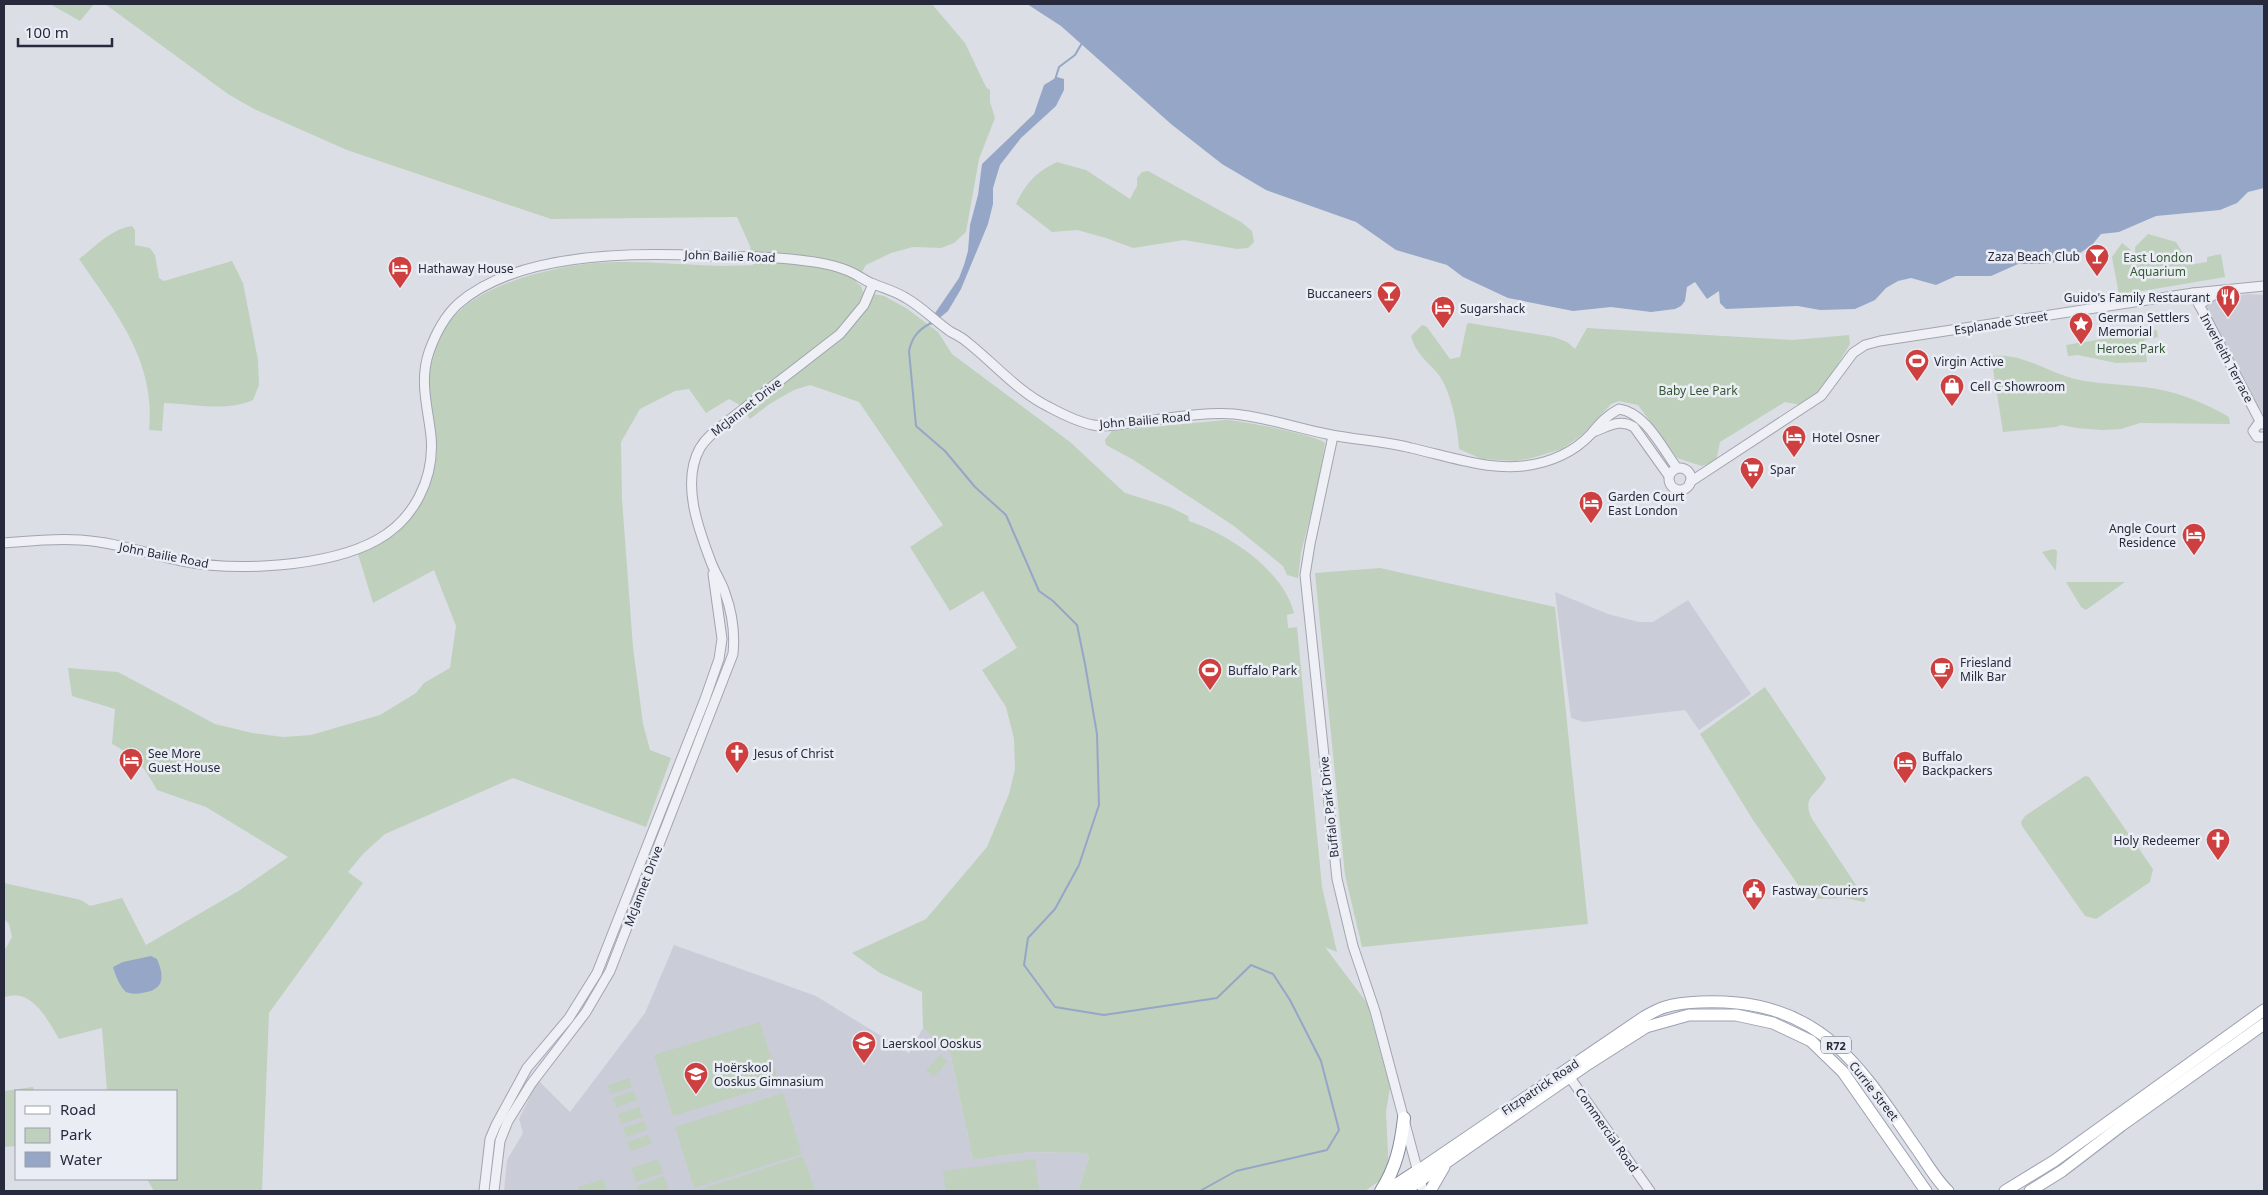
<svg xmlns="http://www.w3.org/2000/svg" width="2268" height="1195" font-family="'Noto Sans',sans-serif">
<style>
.built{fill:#cacdd8}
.green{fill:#bfd0bd}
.water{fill:#96a6c7}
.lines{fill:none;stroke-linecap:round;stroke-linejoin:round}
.stream{stroke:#96a6c7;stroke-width:2}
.minor-casing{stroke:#a2a4b0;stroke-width:11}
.major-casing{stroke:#9ba1b2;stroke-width:13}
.highway-casing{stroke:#83899d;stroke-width:14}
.minor{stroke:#eef0f5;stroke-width:9}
.major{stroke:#fff;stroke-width:11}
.highway{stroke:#fff;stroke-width:12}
.labels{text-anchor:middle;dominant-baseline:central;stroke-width:5;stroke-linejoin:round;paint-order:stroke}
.shield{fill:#ebedf4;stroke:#616473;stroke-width:1}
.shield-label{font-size:11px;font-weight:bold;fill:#262a3c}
.street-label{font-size:12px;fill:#262a3c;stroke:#ebedf4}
.poi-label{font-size:12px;fill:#262a3c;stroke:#ebedf4;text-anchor:start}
.park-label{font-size:12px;fill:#345833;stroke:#ebedf4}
</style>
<rect width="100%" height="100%" fill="#dcdee6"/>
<!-- built -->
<g class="built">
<path d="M 2248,294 L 2264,295 L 2264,416 L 2206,312 L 2208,304 L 2214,300 Z"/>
<path d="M 1555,592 L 1608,614 L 1639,622 L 1653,622 L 1688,600 L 1751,694 L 1699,730 L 1685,710 L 1584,722 L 1571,718 Z"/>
<path d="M 674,945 L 816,996 L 909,1053 L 923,1028 L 950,1052 L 973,1160 L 1028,1152 L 1086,1153 L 1089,1157 L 1078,1191 L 504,1191 L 507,1160 L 523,1133 L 519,1119 L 538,1080 L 570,1112 L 645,1013 Z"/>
</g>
<!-- green -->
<g class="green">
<path d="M 50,4 L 94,4 L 80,21 Z"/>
<path d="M 105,4 L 932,4 L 965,43 L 986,87 L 990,90 L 990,102 L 995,118 L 979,159 L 966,232 L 954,243 L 941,248 L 913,247 L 891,253 L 866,265 L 856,282 L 861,286 L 863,292 L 884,296 L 906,308 L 938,332 L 952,354 L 1070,442 L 1125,493 L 1170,507 L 1188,516 L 1189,521 C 1230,535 1283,570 1294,613 L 1287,615 L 1288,628 L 1297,627 L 1322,887 L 1337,952 L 1325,947 L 1367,1003 L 1390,1088 L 1386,1112 L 1389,1174 L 1365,1191 L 1078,1191 L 1089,1157 L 1086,1153 L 1028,1152 L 973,1160 L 950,1052 L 923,1028 L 922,992 L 880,973 L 852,953 L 926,919 L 987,847 L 1009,794 L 1015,769 L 1014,739 L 1006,707 L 982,670 L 1017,648 L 983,591 L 950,611 L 910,547 L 943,525 L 859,402 L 810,385 L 794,390 L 771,403 L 750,419 L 740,405 L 729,399 L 706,413 L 689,389 L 675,391 L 640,409 L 621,442 L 622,499 L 633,647 L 643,724 L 650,750 L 671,758 L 646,827 L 513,778 L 385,834 L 363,854 L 348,872 L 363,883 L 269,1013 L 262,1191 L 154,1191 L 147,1179 L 176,1179 L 176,1091 L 107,1091 L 102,1028 L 59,1039 C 50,1024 39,1001 20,996 C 15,995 8,996 4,997 L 4,949 L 6,948 L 12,937 L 9,924 L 4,919 L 4,883 L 81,900 L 90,906 L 122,898 L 146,945 L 240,890 L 288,857 L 206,807 L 157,790 C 144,767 137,757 112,744 L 115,709 L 72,696 L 68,668 L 118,672 L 215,724 L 252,733 L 283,737 L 311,735 L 380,715 L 416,693 L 424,683 L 450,668 L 456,626 L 434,570 L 373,603 L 358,554 C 369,548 385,543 395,535 C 416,516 432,488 436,460 C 439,438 429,414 428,392 C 423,310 493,282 560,268 C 625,254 689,269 753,265 L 750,246 L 737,217 L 551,219 L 347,150 L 254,109 L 228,94 Z"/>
<path d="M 1057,162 L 1086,170 L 1130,199 L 1137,186 L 1137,178 L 1142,172 L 1148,171 L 1241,222 L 1252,231 L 1254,242 L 1248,248 L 1237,249 L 1184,240 L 1133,248 L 1106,238 L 1077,230 L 1052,232 L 1016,204 C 1026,183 1036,172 1057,162 Z"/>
<path d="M 132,226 L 135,230 L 135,245 L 150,248 L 155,255 L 159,278 L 164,281 L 232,261 L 243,283 L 258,360 L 259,385 L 253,400 C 226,412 193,404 164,403 L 162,431 L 149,430 C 156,361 116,313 79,259 C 96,246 111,229 132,226 Z"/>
<path d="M 2148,234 L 2176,242 L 2186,258 L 2191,259 L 2194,264 L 2207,262 L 2207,257 L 2221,254 L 2225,277 L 2119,295 L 2112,257 L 2122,243 L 2131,250 L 2127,256 L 2135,254 L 2135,247 Z"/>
<path d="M 1469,323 L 1554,337 L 1567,342 L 1575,349 L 1587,328 L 1793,340 L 1849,335 L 1850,344 L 1821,392 L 1801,405 L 1785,402 L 1720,442 L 1716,461 L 1702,466 L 1677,458 L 1638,405 L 1619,401 L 1611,404 L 1583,434 L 1562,449 L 1532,458 L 1515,461 L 1482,459 L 1459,449 C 1458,428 1451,390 1438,374 C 1428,362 1415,353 1411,336 L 1422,325 L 1427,327 L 1450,359 L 1460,357 L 1467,324 Z"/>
<path d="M 2157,330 L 2158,337 L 2144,340 L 2147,362 L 2116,363 L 2078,355 L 2068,356 L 2066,345 Z"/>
<path d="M 1991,356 C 2020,352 2047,372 2075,379 C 2097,384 2120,384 2143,387 C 2173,390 2204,402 2229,417 L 2230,424 L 2140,423 L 2121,429 L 2102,430 L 2077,428 L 2061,425 L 2056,427 L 2003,432 Z"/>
<path d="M 1225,420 C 1239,420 1317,435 1325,443 L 1318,485 L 1301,553 L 1298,578 L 1287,575 L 1283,566 L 1234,526 L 1132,459 L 1106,445 L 1105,440 L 1112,431 Z"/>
<path d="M 2054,549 L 2057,551 L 2056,571 L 2042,552 Z"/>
<path d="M 1380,568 L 1555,607 L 1588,924 L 1362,947 L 1345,875 L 1315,573 Z"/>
<path d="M 2066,582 L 2125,582 L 2086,610 L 2081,607 Z"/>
<path d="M 1765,687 L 1826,778 C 1817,796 1801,796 1812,819 L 1866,900 L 1864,902 L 1846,898 L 1810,899 L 1805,895 L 1753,820 L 1700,734 Z"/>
<path d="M 2085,776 L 2089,777 L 2153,869 L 2150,882 L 2096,919 L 2085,916 L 2022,826 L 2021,822 L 2025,816 Z"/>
<path d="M 760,1022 L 779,1083 L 673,1116 L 654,1055 Z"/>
<path d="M 940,1055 L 948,1062 L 934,1077 L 926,1070 Z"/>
<path d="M 629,1078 L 632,1087 L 611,1094 L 608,1085 Z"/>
<path d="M 33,1087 L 34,1091 L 16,1091 L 16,1146 L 4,1147 L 4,1091 Z"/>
<path d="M 634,1091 L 637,1100 L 616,1108 L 613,1098 Z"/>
<path d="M 783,1093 L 802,1154 L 694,1188 L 675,1127 Z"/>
<path d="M 639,1107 L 643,1117 L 621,1124 L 618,1114 Z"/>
<path d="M 644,1121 L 647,1130 L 626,1137 L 623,1128 Z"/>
<path d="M 648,1135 L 652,1144 L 631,1151 L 627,1142 Z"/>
<path d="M 803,1156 L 815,1191 L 695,1191 Z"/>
<path d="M 658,1159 L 663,1173 L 636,1182 L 631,1168 Z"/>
<path d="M 1035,1159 L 1039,1191 L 946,1191 L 943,1171 Z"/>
<path d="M 664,1176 L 669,1190 L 639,1191 L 637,1186 Z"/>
<path d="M 603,1179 L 607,1191 L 579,1191 L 578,1187 Z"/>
</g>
<!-- water -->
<g class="water">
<path d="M 1027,4 L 2264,4 L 2264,188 L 2248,192 L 2237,203 L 2220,210 L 2156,216 L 2119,232 L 2101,234 L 2092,245 L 2080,253 L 2062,261 L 2044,264 L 2018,264 L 1991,276 L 1956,276 L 1936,285 L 1911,278 L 1898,281 L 1886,288 L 1875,300 L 1855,309 L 1820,310 L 1798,306 L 1726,309 L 1720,303 L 1719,291 L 1707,299 L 1695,282 L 1687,287 L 1685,301 L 1681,306 L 1675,309 L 1651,312 L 1611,307 L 1573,311 L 1508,298 L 1463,277 L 1447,265 L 1396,250 L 1356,222 L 1266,190 L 1222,164 L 1171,124 L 1061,26 Z"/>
<path d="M 1057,77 L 1064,79 L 1064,90 L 1056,106 L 1021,138 L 1000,165 L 993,188 L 993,204 L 988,224 L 961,289 L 948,311 L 931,325 L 929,322 L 959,278 L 964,265 L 968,251 L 970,225 L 978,195 L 982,164 L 1034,114 L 1044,85 Z"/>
<path d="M 151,956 L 157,959 C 165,978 164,990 142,993 C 137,994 131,994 126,992 C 120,987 115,974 113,967 L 123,962 Z"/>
</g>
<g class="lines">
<!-- stream -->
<g class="stream">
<path d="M 1055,80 L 1059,67 L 1075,55 L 1082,43"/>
<path d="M 931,323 C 918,330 912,337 909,351 L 916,426 L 945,451 L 975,487 L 1006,515 L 1039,591 L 1053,601 L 1077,625 L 1085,664 L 1097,734 L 1099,805 L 1079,865 L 1055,909 L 1028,938 L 1024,965 L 1055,1007 L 1104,1015 L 1217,998 L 1251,965 L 1273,974 L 1290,1000 L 1321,1061 L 1339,1130 L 1327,1150 L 1236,1171 L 1200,1191"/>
</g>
<defs>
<g id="minor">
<path d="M 2193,293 L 2261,423"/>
<path d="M 2199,305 L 2219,291"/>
<path d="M 2264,424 L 2258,424 L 2253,431 L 2257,437 L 2264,437"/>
<path d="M 1593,432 C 1608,427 1619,418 1634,427 L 1669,476"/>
<path d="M 1333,436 L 1310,544 L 1305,575 L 1337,879 L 1353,946 L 1375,1011 L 1423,1191"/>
<circle cx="1680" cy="479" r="11"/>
<path d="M 1690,482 L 1821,396 L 1853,353 L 1865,345 L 1880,341 L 2193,293 L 2264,286"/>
<path d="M 4,543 C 29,541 54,538 80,540 C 115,542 148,554 182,561 C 236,572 328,567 377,540 C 414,520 435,478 431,436 C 428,408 419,381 429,352 C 435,335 445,316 458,304 C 516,253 632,252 705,256 C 733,257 762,256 790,259 C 809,261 828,263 846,270 C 855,273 862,279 871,283 C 883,288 895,291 906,298 C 922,307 936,322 951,332 C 957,335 963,338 967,342 C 994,363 1018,392 1049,407 C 1062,414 1078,422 1093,425 C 1108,428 1125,423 1140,422 C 1171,418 1203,412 1234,414 C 1265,417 1297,428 1327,434 C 1355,440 1384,441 1411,448 C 1447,456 1486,470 1523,466 C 1549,463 1573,453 1591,434 C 1600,423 1606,416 1619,409 C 1646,413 1662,448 1677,468"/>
<path d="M 1566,1072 L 1650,1191"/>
<path d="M 484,1191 L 490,1139 L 496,1125 L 527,1068 L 569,1018 L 597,973 L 705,699 L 719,659 L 722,639 L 713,574"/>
<path d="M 494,1191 L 500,1141 L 508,1121 L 531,1084 L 586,1012 L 610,971 L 733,654 C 735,634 732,612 725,593 C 722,583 715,573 711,562 C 698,528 681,482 700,448 C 706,438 715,431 724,424 L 840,334 L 864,305 L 873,284"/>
</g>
<g id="major">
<path d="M 1419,1170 L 1644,1017 C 1651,1013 1658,1009 1665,1007 C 1684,1001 1717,1001 1737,1003 C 1830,1012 1866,1076 1914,1145 C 1925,1160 1935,1179 1948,1191"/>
<path d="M 1421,1180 L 1588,1064 L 1646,1027 L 1689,1015 L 1736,1015 L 1773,1023 L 1811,1041 L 1843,1072 L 1926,1191"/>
<path d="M 1430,1191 L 1444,1167"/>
<path d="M 2005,1191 L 2054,1161 L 2264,1010"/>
<path d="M 2030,1191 L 2062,1171 L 2122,1125 L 2264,1024"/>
</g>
<g id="highway">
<path d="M 1381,1191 C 1396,1168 1401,1145 1404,1118"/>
<path d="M 1387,1191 L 1419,1170"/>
<path d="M 1403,1191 L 1421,1180"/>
</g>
</defs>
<!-- minor casing -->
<use href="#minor" class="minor-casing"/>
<!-- major casing -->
<use href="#major" class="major-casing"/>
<!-- highway casing -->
<use href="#highway" class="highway-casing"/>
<!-- minor -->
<use href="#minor" class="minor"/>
<!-- major -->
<use href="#major" class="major"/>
<!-- highway -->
<use href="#highway" class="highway"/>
</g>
<!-- icons -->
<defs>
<symbol id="bar-pin" viewBox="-11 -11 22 30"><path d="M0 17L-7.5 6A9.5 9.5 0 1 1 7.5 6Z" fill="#cd403f" stroke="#ebedf4"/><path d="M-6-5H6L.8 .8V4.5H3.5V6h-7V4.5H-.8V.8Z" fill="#fff"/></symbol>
<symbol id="hotel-pin" viewBox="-11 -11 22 30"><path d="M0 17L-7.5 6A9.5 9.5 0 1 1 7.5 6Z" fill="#cd403f" stroke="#ebedf4"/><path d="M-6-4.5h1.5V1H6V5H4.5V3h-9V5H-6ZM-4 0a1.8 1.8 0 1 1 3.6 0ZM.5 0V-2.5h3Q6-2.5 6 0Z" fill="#fff"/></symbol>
<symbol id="restaurant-pin" viewBox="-11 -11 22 30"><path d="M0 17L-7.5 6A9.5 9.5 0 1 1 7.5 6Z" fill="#cd403f" stroke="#ebedf4"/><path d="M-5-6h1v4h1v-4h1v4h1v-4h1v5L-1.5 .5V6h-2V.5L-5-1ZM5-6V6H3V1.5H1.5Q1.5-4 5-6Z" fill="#fff"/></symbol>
<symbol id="sight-pin" viewBox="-11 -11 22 30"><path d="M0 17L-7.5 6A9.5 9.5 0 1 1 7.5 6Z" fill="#cd403f" stroke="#ebedf4"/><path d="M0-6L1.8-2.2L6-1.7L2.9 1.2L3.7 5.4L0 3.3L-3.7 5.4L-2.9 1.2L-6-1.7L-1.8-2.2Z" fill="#fff"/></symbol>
<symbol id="stadium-pin" viewBox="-11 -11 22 30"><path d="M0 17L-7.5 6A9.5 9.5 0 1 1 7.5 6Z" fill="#cd403f" stroke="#ebedf4"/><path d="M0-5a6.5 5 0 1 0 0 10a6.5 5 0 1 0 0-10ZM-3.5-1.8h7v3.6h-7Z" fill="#fff"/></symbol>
<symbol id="shop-pin" viewBox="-11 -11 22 30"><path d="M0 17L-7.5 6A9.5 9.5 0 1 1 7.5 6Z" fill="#cd403f" stroke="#ebedf4"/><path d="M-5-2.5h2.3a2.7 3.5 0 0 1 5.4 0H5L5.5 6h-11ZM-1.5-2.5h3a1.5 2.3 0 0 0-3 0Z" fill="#fff"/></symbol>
<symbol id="supermarket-pin" viewBox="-11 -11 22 30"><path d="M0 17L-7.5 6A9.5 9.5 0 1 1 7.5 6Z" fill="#cd403f" stroke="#ebedf4"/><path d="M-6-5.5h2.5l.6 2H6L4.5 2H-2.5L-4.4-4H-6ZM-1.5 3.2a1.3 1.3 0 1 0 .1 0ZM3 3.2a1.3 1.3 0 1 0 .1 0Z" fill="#fff"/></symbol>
<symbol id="cafe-pin" viewBox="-11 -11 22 30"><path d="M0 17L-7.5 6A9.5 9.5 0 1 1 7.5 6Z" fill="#cd403f" stroke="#ebedf4"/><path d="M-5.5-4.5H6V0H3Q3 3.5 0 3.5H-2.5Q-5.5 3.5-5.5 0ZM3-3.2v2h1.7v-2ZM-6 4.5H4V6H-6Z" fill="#fff"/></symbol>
<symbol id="church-pin" viewBox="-11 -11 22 30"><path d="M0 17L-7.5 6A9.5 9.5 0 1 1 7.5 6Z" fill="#cd403f" stroke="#ebedf4"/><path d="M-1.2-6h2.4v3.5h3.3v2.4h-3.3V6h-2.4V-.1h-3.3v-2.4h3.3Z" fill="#fff"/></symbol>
<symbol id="civic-pin" viewBox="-11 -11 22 30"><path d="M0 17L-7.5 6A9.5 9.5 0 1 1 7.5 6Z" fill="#cd403f" stroke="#ebedf4"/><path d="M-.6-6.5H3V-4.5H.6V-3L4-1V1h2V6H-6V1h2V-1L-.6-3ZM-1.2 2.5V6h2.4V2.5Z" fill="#fff"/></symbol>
<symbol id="school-pin" viewBox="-11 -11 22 30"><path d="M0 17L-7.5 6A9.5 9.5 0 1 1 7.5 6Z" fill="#cd403f" stroke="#ebedf4"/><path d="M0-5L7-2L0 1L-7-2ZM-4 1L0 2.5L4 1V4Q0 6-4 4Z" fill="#fff"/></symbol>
</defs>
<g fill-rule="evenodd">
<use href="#bar-pin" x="2083" y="242" width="28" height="38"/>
<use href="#hotel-pin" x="386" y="254" width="28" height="38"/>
<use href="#bar-pin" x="1375" y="279" width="28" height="38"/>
<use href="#restaurant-pin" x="2214" y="283" width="28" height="38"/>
<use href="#hotel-pin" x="1429" y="294" width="28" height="38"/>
<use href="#sight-pin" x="2067" y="310" width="28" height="38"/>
<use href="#stadium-pin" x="1903" y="347" width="28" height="38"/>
<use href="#shop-pin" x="1938" y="372" width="28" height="38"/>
<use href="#hotel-pin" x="1780" y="423" width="28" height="38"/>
<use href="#supermarket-pin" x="1738" y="455" width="28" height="38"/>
<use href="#hotel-pin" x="1577" y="489" width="28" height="38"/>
<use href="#hotel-pin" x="2180" y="521" width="28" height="38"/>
<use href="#cafe-pin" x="1928" y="655" width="28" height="38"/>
<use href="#stadium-pin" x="1196" y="656" width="28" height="38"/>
<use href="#church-pin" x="723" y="739" width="28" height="38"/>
<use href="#hotel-pin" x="117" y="746" width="28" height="38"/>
<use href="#hotel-pin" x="1891" y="749" width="28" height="38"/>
<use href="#church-pin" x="2204" y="826" width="28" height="38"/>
<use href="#civic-pin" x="1740" y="876" width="28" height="38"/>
<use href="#school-pin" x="850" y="1029" width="28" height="38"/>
<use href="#school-pin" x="682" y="1060" width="28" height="38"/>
</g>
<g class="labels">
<!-- shield labels -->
<rect class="shield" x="1821" y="1036.5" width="30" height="17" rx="4"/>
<g class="shield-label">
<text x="1836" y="1045">R72</text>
</g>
<!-- street labels -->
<g class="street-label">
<text transform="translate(730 256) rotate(2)">John Bailie Road</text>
<text transform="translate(2001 323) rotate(-9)">Esplanade Street</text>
<text transform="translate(2227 358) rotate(62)">Inverleith Terrace</text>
<text transform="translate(746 407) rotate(-38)">McJannet Drive</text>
<text transform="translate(1145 420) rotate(-5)">John Bailie Road</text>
<text transform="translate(164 555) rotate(11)">John Bailie Road</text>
<text transform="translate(1329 807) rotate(-96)">Buffalo Park Drive</text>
<text transform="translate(643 886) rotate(-69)">McJannet Drive</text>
<text transform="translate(1540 1087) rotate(-34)">Fitzpatrick Road</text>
<text transform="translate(1874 1091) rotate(52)">Currie Street</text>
<text transform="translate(1607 1130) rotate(55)">Commercial Road</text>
</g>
<!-- poi labels -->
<g class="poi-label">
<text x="2080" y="256" text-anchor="end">Zaza Beach Club</text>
<text x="418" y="268">Hathaway House</text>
<text x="1372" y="293" text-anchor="end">Buccaneers</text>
<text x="2210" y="297" text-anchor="end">Guido's Family Restaurant</text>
<text x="1460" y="308">Sugarshack</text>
<text x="2098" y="317">German Settlers<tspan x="2098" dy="14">Memorial</tspan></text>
<text x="1934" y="361">Virgin Active</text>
<text x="1970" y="386">Cell C Showroom</text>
<text x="1812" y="437">Hotel Osner</text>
<text x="1770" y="469">Spar</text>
<text x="1608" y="496">Garden Court<tspan x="1608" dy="14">East London</tspan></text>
<text x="2176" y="528" text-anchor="end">Angle Court<tspan x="2176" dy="14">Residence</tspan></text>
<text x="1960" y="662">Friesland<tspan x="1960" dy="14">Milk Bar</tspan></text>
<text x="1228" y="670">Buffalo Park</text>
<text x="148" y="753">See More<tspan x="148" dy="14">Guest House</tspan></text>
<text x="754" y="753">Jesus of Christ</text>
<text x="1922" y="756">Buffalo<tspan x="1922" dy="14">Backpackers</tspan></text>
<text x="2200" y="840" text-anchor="end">Holy Redeemer</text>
<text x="1772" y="890">Fastway Couriers</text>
<text x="882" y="1043">Laerskool Ooskus</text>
<text x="714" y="1067">Hoërskool<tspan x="714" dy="14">Ooskus Gimnasium</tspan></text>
</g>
<!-- park labels -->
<g class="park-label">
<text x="2158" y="257">East London<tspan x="2158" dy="14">Aquarium</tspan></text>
<text x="2131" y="348">Heroes Park</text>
<text x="1698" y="390">Baby Lee Park</text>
</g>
</g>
<!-- border -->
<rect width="2268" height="1195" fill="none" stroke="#262a3c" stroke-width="10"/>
<!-- legend -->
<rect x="15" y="1090" width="162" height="90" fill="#ebedf4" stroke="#9c9faa"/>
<rect x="25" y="1106" width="25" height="8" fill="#ffffff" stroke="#9c9faa"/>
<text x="60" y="1115" font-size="15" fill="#262a3c">Road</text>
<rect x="25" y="1128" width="25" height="15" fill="#bfd0bd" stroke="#9c9faa"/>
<text x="60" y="1140" font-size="15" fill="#262a3c">Park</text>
<rect x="25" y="1152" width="25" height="15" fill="#96a6c7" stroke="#9c9faa"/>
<text x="60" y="1165" font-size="15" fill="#262a3c">Water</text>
<!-- scale -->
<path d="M18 38v8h94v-8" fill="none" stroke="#262a3c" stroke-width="2.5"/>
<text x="25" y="38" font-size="15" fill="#262a3c" stroke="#ebedf4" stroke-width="4" paint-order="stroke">100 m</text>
</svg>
